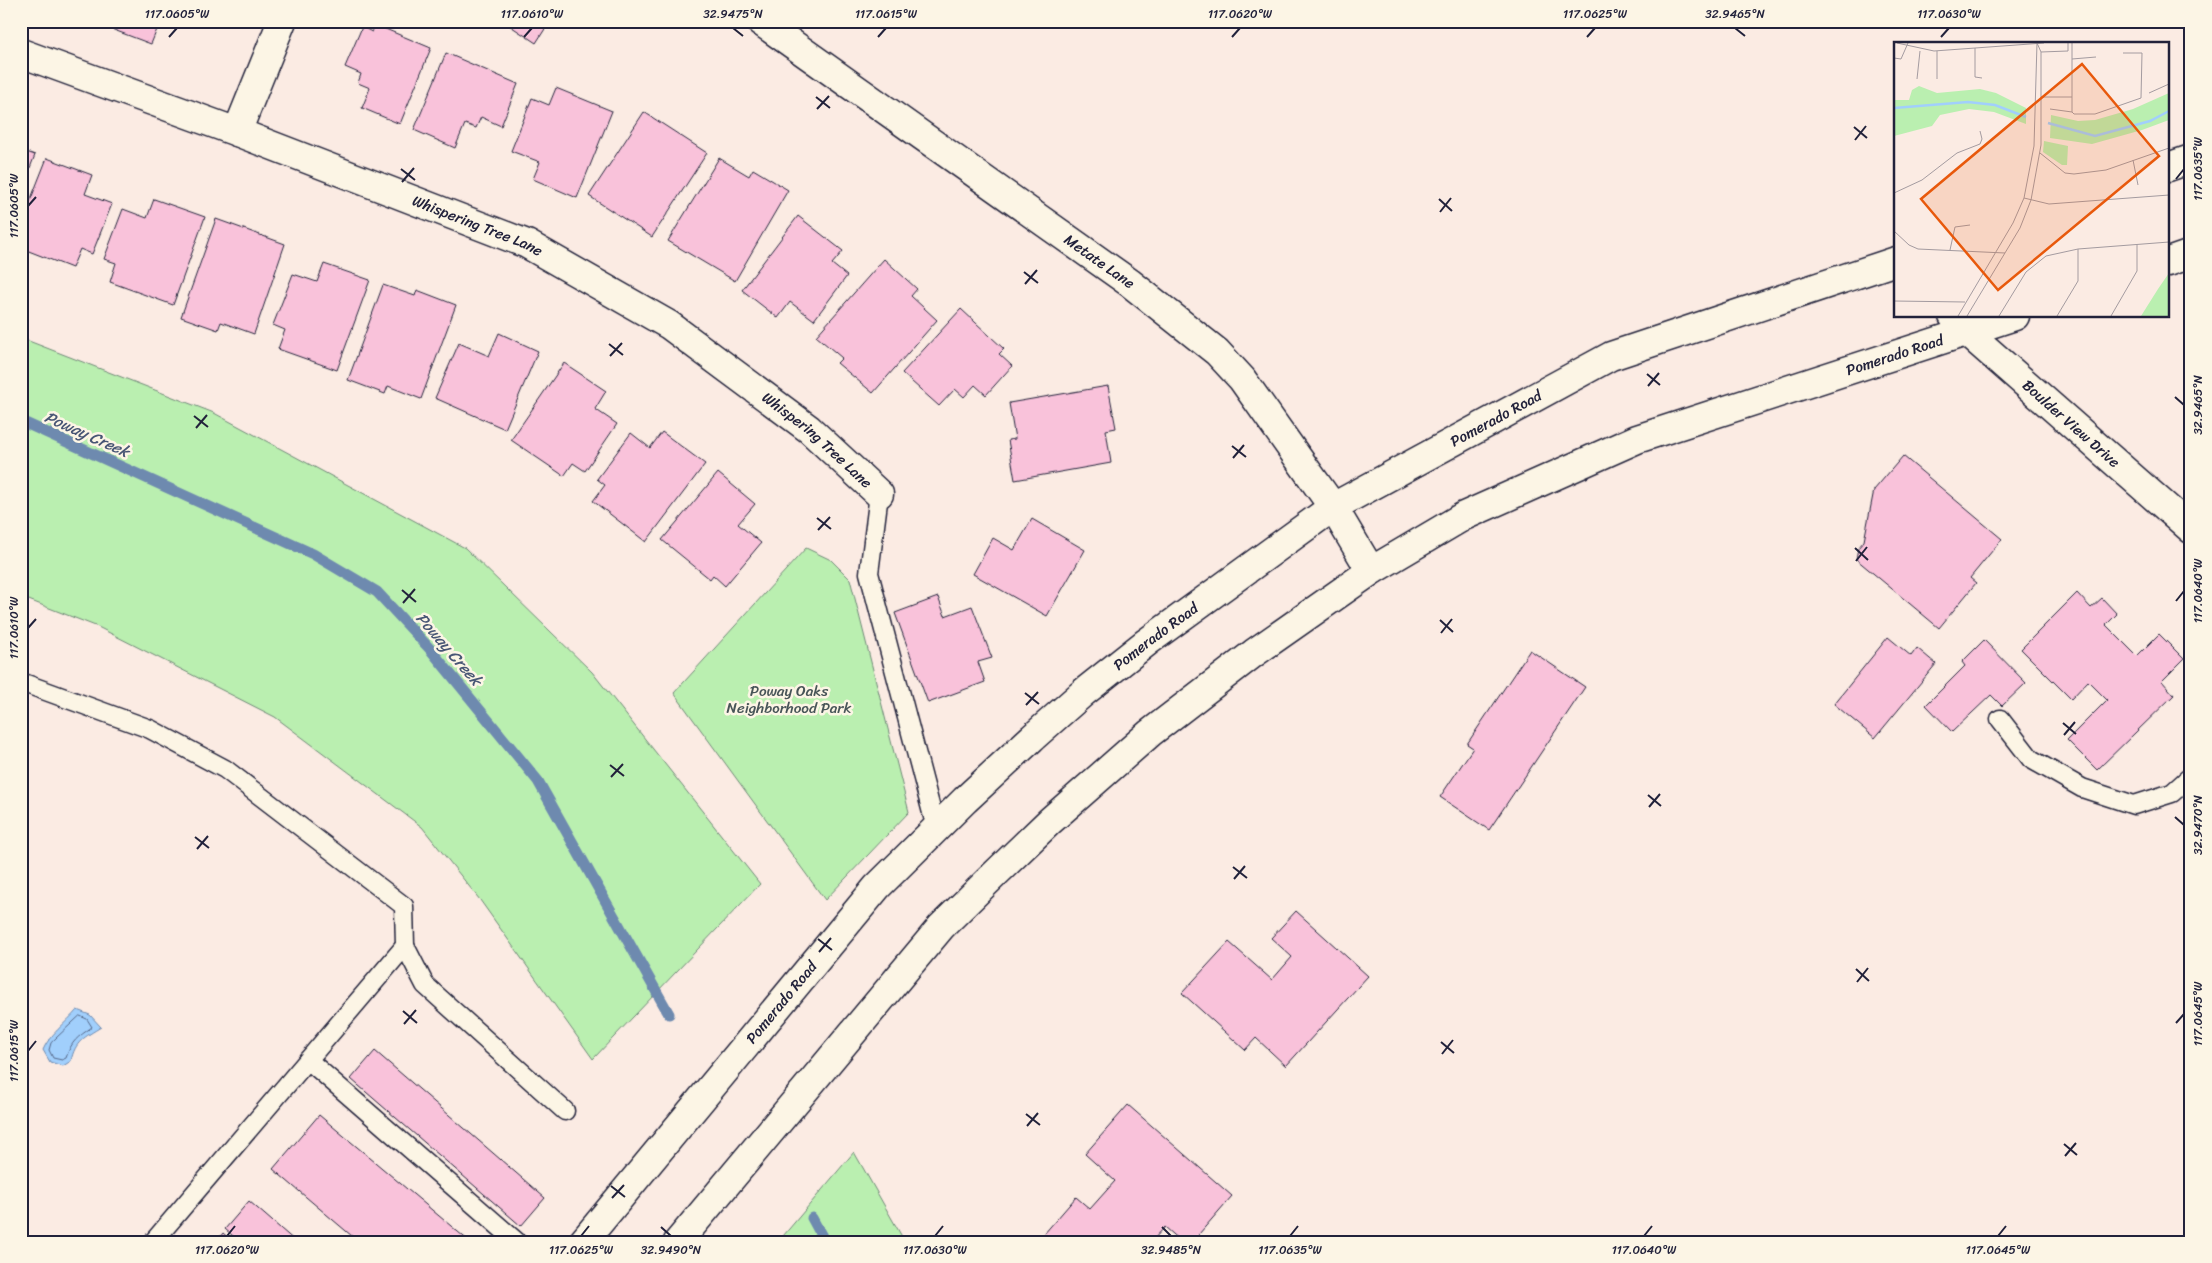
<svg xmlns="http://www.w3.org/2000/svg" width="2212" height="1263" font-family="Sriracha,sans-serif">
<style>
.green{fill:#baefb0;stroke:#6e8876}
.water{fill:#a1cffc;stroke:#6e8aaf}
.lines{fill:none;stroke-linecap:round;stroke-linejoin:round}
.shore{stroke:#556788;stroke-width:1}
.stream{stroke:#6e8aaf;stroke-width:11}
.building{fill:#f9c2da;stroke:#22223b}
.lane-casing{stroke:#22223b;stroke-width:21}
.street-casing{stroke:#22223b;stroke-width:31}
.secondary-casing{stroke:#22223b;stroke-width:31}
.primary-casing{stroke:#22223b;stroke-width:31}
.lane{stroke:#fcf5e5;stroke-width:18}
.street{stroke:#fcf5e5;stroke-width:28}
.secondary{stroke:#fcf5e5;stroke-width:28}
.primary{stroke:#fcf5e5;stroke-width:28}
.ticks{fill:none;stroke:#22223b;stroke-width:2}
.labels{text-anchor:middle;dominant-baseline:central;stroke-width:5;stroke-linejoin:round;paint-order:stroke}
.street-label{font-size:15px;fill:#22223b;stroke:#fcf5e5}
.park-label{font-size:15px;fill:#485558;stroke:#fcf5e5}
.water-label{font-size:16px;font-style:italic;fill:#485675;stroke:#fcf5e5}
.inset-river{fill:none;stroke:#a1cffc;stroke-width:2.5}
.inset-road{fill:none;stroke:#a49ba0;stroke-width:1}
.view{fill:#e8590c;fill-opacity:0.15;stroke:#e8590c;stroke-width:2.5}
.inset-edge{fill:none;stroke:#22223b;stroke-width:2.5}
.neatline{fill:none;stroke:#22223b;stroke-width:2}
.ticks-label{font-size:12px;text-anchor:middle;fill:#22223b}
</style>
<rect width="100%" height="100%" fill="#fbebe3"/>
<filter id="ink" filterUnits="userSpaceOnUse"><feTurbulence type="fractalNoise" baseFrequency=".02" numOctaves="2"/><feDisplacementMap in="SourceGraphic" scale="10" xChannelSelector="R" yChannelSelector="G"/><feConvolveMatrix kernelMatrix="1 2 1 2 8 2 1 2 1" color-interpolation-filters="sRGB"/></filter>
<g filter="url(#ink)">
<!-- green -->
<g class="green">
<path d="M 21,338 L 214,413 L 465,548 L 592,672 L 760,884 L 593,1059 L 480,900 L 422,827 L 275,717 L 98,627 L 21,597 Z"/>
<path d="M 806,548 L 831,560 L 850,579 L 909,812 L 825,900 L 674,693 Z"/>
<path d="M 854,1152 L 905,1242 L 778,1242 Z"/>
</g>
<!-- water -->
<path class="water" d="M 77,1010 L 90,1015 L 101,1027 C 85,1037 75,1041 71,1061 L 63,1066 L 50,1062 L 43,1050 C 49,1035 66,1023 77,1010 Z"/>
<g class="lines">
<!-- shore -->
<path class="shore" d="M 80,1016 L 87,1019 L 92,1027 C 77,1038 72,1040 66,1058 L 62,1060 L 53,1058 L 49,1050 L 51,1043 Z"/>
<!-- stream -->
<g class="stream">
<path d="M 21,421 L 313,554 L 377,592 L 430,649 L 538,781 L 669,1014"/>
<path d="M 812,1218 L 825,1242"/>
</g>
</g>
<!-- building -->
<g class="building">
<path d="M 108,21 L 166,21 L 163,29 L 158,27 L 151,44 L 106,27 Z"/>
<path d="M 503,21 L 550,21 L 536,43 Z"/>
<path d="M 376,25 L 431,48 L 400,124 L 362,108 L 370,88 L 358,83 L 361,74 L 345,67 L 362,27 L 372,32 Z"/>
<path d="M 446,53 L 518,84 L 501,126 L 481,117 L 476,128 L 465,124 L 455,148 L 414,130 Z"/>
<path d="M 556,88 L 612,111 L 577,198 L 533,179 L 540,162 L 511,151 L 532,98 L 549,105 Z"/>
<path d="M 644,112 L 707,153 L 652,237 L 589,196 Z"/>
<path d="M 21,150 L 35,155 L 21,191 Z"/>
<path d="M 47,158 L 92,175 L 85,194 L 112,204 L 92,254 L 80,249 L 72,268 L 21,248 L 21,224 Z"/>
<path d="M 719,158 L 749,176 L 753,169 L 788,190 L 735,281 L 668,241 Z"/>
<path d="M 154,199 L 205,217 L 173,305 L 110,282 L 116,263 L 104,259 L 123,209 L 147,218 Z"/>
<path d="M 798,216 L 843,251 L 832,264 L 847,276 L 814,320 L 790,302 L 778,318 L 742,290 Z"/>
<path d="M 216,219 L 285,244 L 254,334 L 221,322 L 218,330 L 181,317 Z"/>
<path d="M 884,259 L 917,289 L 911,296 L 937,320 L 873,393 L 837,363 L 842,358 L 816,336 Z"/>
<path d="M 324,264 L 370,280 L 337,370 L 278,349 L 285,330 L 273,325 L 293,274 L 317,282 Z"/>
<path d="M 383,285 L 415,296 L 417,290 L 456,305 L 421,399 L 388,386 L 385,394 L 348,380 Z"/>
<path d="M 961,309 L 1004,349 L 999,354 L 1012,366 L 986,395 L 975,385 L 964,397 L 955,389 L 939,406 L 902,373 Z"/>
<path d="M 499,333 L 538,351 L 505,429 L 435,398 L 459,343 L 489,356 Z"/>
<path d="M 564,363 L 606,391 L 595,409 L 617,424 L 585,471 L 573,463 L 564,476 L 511,440 Z"/>
<path d="M 1108,386 L 1116,428 L 1106,430 L 1111,463 L 1015,480 L 1008,440 L 1015,439 L 1009,403 Z"/>
<path d="M 662,432 L 705,464 L 646,542 L 593,501 L 605,485 L 597,479 L 631,433 L 650,448 Z"/>
<path d="M 1903,456 L 2002,539 L 1970,578 L 1976,583 L 1939,628 L 1856,559 L 1858,548 L 1864,541 L 1874,490 Z"/>
<path d="M 718,473 L 755,504 L 738,524 L 761,543 L 725,586 L 713,575 L 710,579 L 662,540 Z"/>
<path d="M 1032,519 L 1085,550 L 1047,616 L 973,574 L 993,538 L 1014,550 Z"/>
<path d="M 2077,593 L 2091,608 L 2102,598 L 2117,614 L 2106,625 L 2137,656 L 2159,634 L 2184,659 L 2162,681 L 2174,695 L 2097,770 L 2067,740 L 2107,700 L 2088,681 L 2071,699 L 2021,649 Z"/>
<path d="M 938,597 L 945,616 L 972,606 L 992,658 L 978,662 L 985,682 L 928,703 L 895,613 Z"/>
<path d="M 1888,637 L 1911,656 L 1917,648 L 1936,664 L 1875,738 L 1834,704 Z"/>
<path d="M 1984,640 L 2026,683 L 2002,706 L 1991,695 L 1952,732 L 1926,705 L 1965,666 L 1962,662 Z"/>
<path d="M 1530,650 L 1585,687 L 1489,830 L 1440,797 L 1473,748 L 1467,744 Z"/>
<path d="M 1296,911 L 1368,976 L 1286,1066 L 1256,1038 L 1245,1050 L 1182,993 L 1229,942 L 1272,980 L 1292,957 L 1271,938 Z"/>
<path d="M 375,1051 L 545,1198 L 521,1226 L 351,1079 Z"/>
<path d="M 1128,1105 L 1232,1196 L 1192,1242 L 1182,1242 L 1165,1227 L 1151,1242 L 1037,1242 L 1076,1197 L 1090,1209 L 1115,1181 L 1085,1154 Z"/>
<path d="M 319,1115 L 470,1242 L 359,1242 L 273,1169 Z"/>
<path d="M 249,1201 L 296,1242 L 240,1242 L 225,1229 Z"/>
<path d="M 223,1233 L 233,1242 L 216,1242 Z"/>
</g>
<g class="lines">
<defs>
<g id="lane">
<path d="M 879,494 L 869,573 L 936,828"/>
<path d="M 21,682 L 150,729 L 225,769 L 404,906 L 405,946"/>
<path d="M 2000,719 L 2031,759 L 2082,788 L 2134,805 L 2172,793 L 2191,776"/>
<path d="M 308,1060 L 517,1242"/>
<path d="M 153,1242 L 405,946 L 425,985 L 565,1111"/>
</g>
<g id="street">
<path id="s1" d="M 21,53 L 237,132 L 527,244 L 669,325 L 809,429 L 879,494"/>
<path d="M 237,132 L 282,21"/>
<path id="s2" d="M 1953,316 L 1968,333 L 2191,529"/>
</g>
<g id="secondary">
<path id="s3" d="M 760,21 L 1130,283 L 1217,352 L 1242,379 L 1298,458 L 1333,507 L 1371,571"/>
</g>
<g id="primary">
<path d="M 2168,167 L 2191,159"/>
<path d="M 2168,262 L 2191,254"/>
<path id="s4" d="M 583,1242 L 877,887 L 965,800 L 1032,738 L 1084,692 L 1147,642 L 1333,507 L 1611,356 L 1896,261"/>
<path id="s5" d="M 678,1242 L 941,927 L 995,874 L 1050,821 L 1150,733 L 1254,653 L 1371,571 L 1464,516 L 1637,439 L 2015,316"/>
</g>
</defs>
<!-- lane casing -->
<use href="#lane" class="lane-casing"/>
<!-- street casing -->
<use href="#street" class="street-casing"/>
<!-- secondary casing -->
<use href="#secondary" class="secondary-casing"/>
<!-- primary casing -->
<use href="#primary" class="primary-casing"/>
<!-- lane -->
<use href="#lane" class="lane"/>
<!-- street -->
<use href="#street" class="street"/>
<!-- secondary -->
<use href="#secondary" class="secondary"/>
<!-- primary -->
<use href="#primary" class="primary"/>
</g>
</g>
<!-- ticks -->
<path class="ticks" d="M 733,28 L 743,36M 1735,28 L 1745,36M 169,37 L 177,28M 524,37 L 532,28M 878,37 L 886,28M 1232,37 L 1240,28M 1587,37 L 1595,28M 1941,37 L 1949,28M 816,97 L 830,108M 817,109 L 829,96M 1854,127 L 1867,138M 1855,140 L 1866,126M 401,169 L 415,180M 2176,179 L 2184,169M 402,182 L 414,168M 1439,199 L 1452,211M 28,206 L 36,197M 1440,212 L 1451,198M 1024,272 L 1038,283M 1025,284 L 1037,270M 609,344 L 623,355M 610,356 L 622,343M 1647,374 L 1660,385M 1648,386 L 1659,373M 2175,397 L 2184,405M 194,416 L 208,427M 196,428 L 207,415M 1232,446 L 1246,457M 1233,458 L 1244,445M 817,518 L 831,529M 818,530 L 830,517M 1855,548 L 1868,560M 1856,561 L 1867,547M 402,590 L 416,602M 2176,601 L 2184,591M 403,603 L 415,589M 1440,620 L 1453,632M 28,628 L 36,619M 1441,633 L 1452,619M 1025,693 L 1039,704M 1026,705 L 1038,692M 2063,723 L 2076,734M 2064,735 L 2075,722M 610,765 L 624,776M 611,777 L 623,764M 1648,795 L 1661,806M 1649,807 L 1660,794M 2175,817 L 2184,825M 195,837 L 209,848M 197,849 L 208,836M 1233,867 L 1247,878M 1234,879 L 1245,866M 818,939 L 832,950M 819,952 L 831,938M 1856,969 L 1869,981M 1857,982 L 1868,968M 403,1011 L 417,1023M 2176,1023 L 2184,1014M 404,1024 L 416,1010M 1441,1042 L 1454,1053M 28,1051 L 36,1041M 1442,1054 L 1453,1040M 1026,1114 L 1040,1125M 1027,1126 L 1038,1113M 2064,1144 L 2077,1155M 2065,1156 L 2076,1143M 611,1186 L 625,1197M 612,1198 L 624,1185M 661,1227 L 671,1236M 1162,1227 L 1171,1236M 227,1236 L 235,1226M 581,1236 L 589,1226M 935,1236 L 943,1226M 1290,1236 L 1298,1226M 1644,1236 L 1652,1226M 1998,1236 L 2006,1226"/>
<g class="labels">
<!-- street labels -->
<g class="street-label">
<text stroke="none"><textPath href="#s1" startOffset="488">Whispering Tree Lane</textPath></text>
<text stroke="none"><textPath href="#s3" startOffset="416">Metate Lane</textPath></text>
<text stroke="none"><textPath href="#s5" startOffset="1538">Pomerado Road</textPath></text>
<text stroke="none"><textPath href="#s4" startOffset="1241">Pomerado Road</textPath></text>
<text stroke="none"><textPath href="#s2" startOffset="160">Boulder View Drive</textPath></text>
<text stroke="none"><textPath href="#s1" startOffset="892">Whispering Tree Lane</textPath></text>
<text stroke="none"><textPath href="#s4" startOffset="836">Pomerado Road</textPath></text>
<text stroke="none"><textPath href="#s4" startOffset="311">Pomerado Road</textPath></text>
</g>
<!-- park labels -->
<g class="park-label">
<text x="789" y="691">Poway Oaks<tspan x="789" dy="17">Neighborhood Park</tspan></text>
</g>
<!-- water labels -->
<g class="water-label">
<text transform="translate(87 434) rotate(24)">Poway Creek</text>
<text transform="translate(449 649) rotate(49)">Poway Creek</text>
</g>
</g>
<!-- overview -->
<g transform="translate(1894 42)">
<rect width="275" height="275" fill="#fbebe3"/>
<path d="M 25,44 L 43,51 L 86,47 L 102,51 L 132,66 L 132,82 L 100,70 L 75,67 L 46,73 L 38,84 L 0,94 L 0,58 L 15,58 L 18,48 ZM 275,51 L 275,78 L 248,88 L 198,102 L 156,96 L 157,73 L 184,79 L 201,78 L 239,67 ZM 150,99 L 174,104 L 173,123 L 168,123 L 149,110 ZM 275,231 L 275,274 L 247,274 L 264,247 Z" fill="#baefb0"/>
<path class="inset-river" d="M 0,66 L 74,60 L 101,63 L 132,75M 154,81 L 201,94 L 256,79 L 275,69"/>
<path class="inset-road" d="M 3,1 L 40,9 L 150,1M 178,1 L 178,17 L 202,15M 81,6 L 81,35 L 88,36M 147,10 L 174,9 L 174,1M 0,16 L 7,17 L 14,1M 23,37 L 26,9M 43,37 L 43,9M 255,51 L 275,42M 147,55 L 178,55M 156,67 L 178,70 L 178,17M 178,70 L 180,72 L 201,72 L 247,56 L 248,11 L 229,11M 146,111 L 171,131 L 180,132 L 212,128 L 275,106M 239,118 L 244,143M 0,151 L 28,138 L 63,111 L 86,102 L 88,97 L 86,89M 130,156 L 155,162 L 275,153M 0,189 L 15,203 L 24,207 L 111,211M 56,208 L 61,185 L 76,183M 0,259 L 71,260M 64,274 L 119,181 L 130,156 L 140,104 L 143,1M 73,274 L 126,186 L 137,158 L 147,103 L 147,10 L 143,1M 105,274 L 132,230 L 152,214 L 184,207 L 275,200M 163,274 L 184,239 L 184,207M 217,274 L 243,229 L 243,202"/>
<path class="view" d="M 188,22 L 265,114 L 104,248 L 27,157 Z"/>
<rect width="275" height="275" class="inset-edge"/>
</g>
<!-- margin -->
<rect width="2212" height="1263" fill="none" stroke="#fcf5e5" stroke-width="55"/>
<rect x="28" y="28" width="2156" height="1208" class="neatline"/>
<g class="ticks-label">
<text x="177" y="18">117.0605°W</text>
<text x="532" y="18">117.0610°W</text>
<text x="733" y="18">32.9475°N</text>
<text x="886" y="18">117.0615°W</text>
<text x="1240" y="18">117.0620°W</text>
<text x="1595" y="18">117.0625°W</text>
<text x="1735" y="18">32.9465°N</text>
<text x="1949" y="18">117.0630°W</text>
<text transform="translate(2198 169) rotate(-90)" y="4">117.0635°W</text>
<text transform="translate(14 206) rotate(-90)" y="4">117.0605°W</text>
<text transform="translate(2198 405) rotate(-90)" y="4">32.9465°N</text>
<text transform="translate(2198 591) rotate(-90)" y="4">117.0640°W</text>
<text transform="translate(14 628) rotate(-90)" y="4">117.0610°W</text>
<text transform="translate(2198 825) rotate(-90)" y="4">32.9470°N</text>
<text transform="translate(2198 1014) rotate(-90)" y="4">117.0645°W</text>
<text transform="translate(14 1051) rotate(-90)" y="4">117.0615°W</text>
<text x="227" y="1254">117.0620°W</text>
<text x="581" y="1254">117.0625°W</text>
<text x="671" y="1254">32.9490°N</text>
<text x="935" y="1254">117.0630°W</text>
<text x="1171" y="1254">32.9485°N</text>
<text x="1290" y="1254">117.0635°W</text>
<text x="1644" y="1254">117.0640°W</text>
<text x="1998" y="1254">117.0645°W</text>
</g>
</svg>
